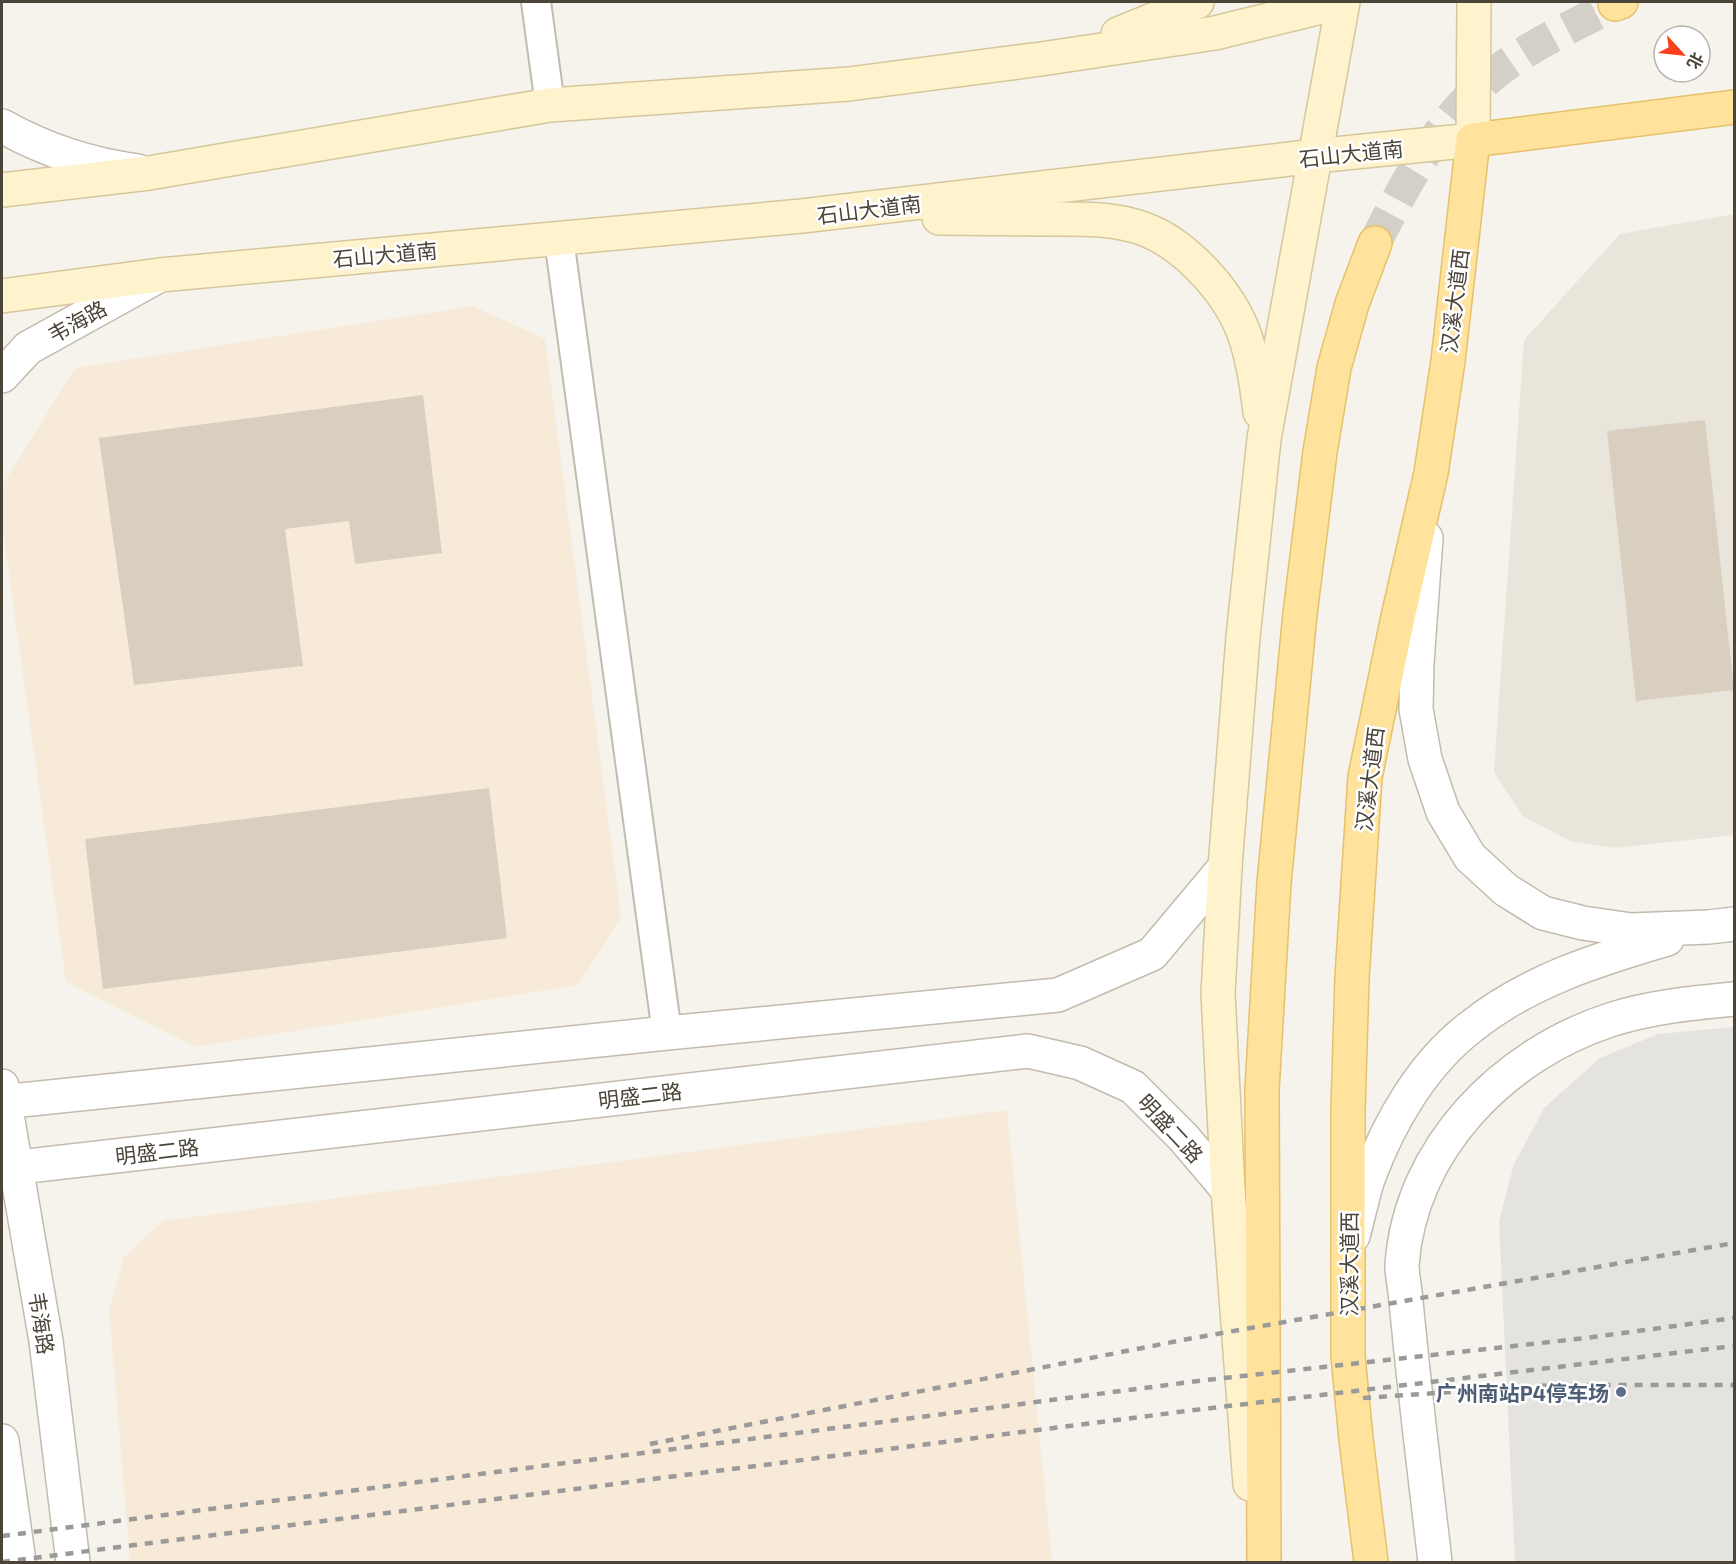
<svg xmlns="http://www.w3.org/2000/svg" width="1736" height="1564" font-family="'Exo 2','Noto Sans SC',sans-serif">
<style>
.residential{fill:#eae5da}
.commercial{fill:#f7ead8}
.parking{fill:#e5e3e0}
.building{fill:#d8cfc1}
.lines{fill:none;stroke-linecap:round;stroke-linejoin:round}
.primary-tunnel{stroke:#d4d0c8;stroke-width:33;stroke-dasharray:33 16;stroke-linecap:butt}
.minor-casing{stroke:#c2bbae;stroke-width:32}
.tertiary-casing{stroke:#c2bbae;stroke-width:36}
.secondary-casing{stroke:#d6c79b;stroke-width:36}
.primary-casing{stroke:#e6c16a;stroke-width:36}
.minor{stroke:#fff;stroke-width:28}
.tertiary{stroke:#fff;stroke-width:33}
.secondary{stroke:#fff3cd;stroke-width:33}
.primary{stroke:#ffe39c;stroke-width:33}
.rail{stroke:#9a9a9a;stroke-width:4.5;stroke-dasharray:8 8;stroke-linecap:butt}
.service-dot{fill:#5c6f8a;stroke:#fff;stroke-width:2}
.labels{text-anchor:middle;dominant-baseline:central;stroke-width:5;stroke-linejoin:round;paint-order:stroke}
.street-label{font-size:21px;fill:#4b4439;stroke:#fff}
.service-label{font-size:21px;font-weight:bold;fill:#4e5e75;stroke:#fff;text-anchor:end}
</style>
<rect width="100%" height="100%" fill="#f6f3ec"/>
<!-- residential -->
<path class="residential" d="M 1734,214 L 1734,835 L 1615,848 L 1570,841 L 1523,816 L 1494,772 L 1524,340 L 1620,234 Z"/>
<!-- commercial -->
<g class="commercial">
<path d="M 473,306 L 545,339 L 621,917 L 578,985 L 196,1047 L 66,982 L 2,524 L 2,486 L 75,368 Z"/>
<path d="M 1007,1110 L 1052,1562 L 130,1562 L 109,1310 L 124,1257 L 163,1221 Z"/>
</g>
<!-- parking -->
<path class="parking" d="M 1734,1027 L 1734,1562 L 1515,1562 L 1499,1221 L 1514,1164 L 1545,1107 L 1600,1058 L 1658,1034 Z"/>
<!-- building -->
<g class="building">
<path d="M 423,395 L 442,553 L 355,564 L 349,521 L 285,529 L 303,666 L 134,685 L 99,438 Z"/>
<path d="M 1705,420 L 1734,690 L 1636,701 L 1607,431 Z"/>
<path d="M 489,788 L 507,938 L 103,989 L 85,839 Z"/>
</g>
<g class="lines">
<!-- primary-tunnel -->
<path class="primary-tunnel" d="M 1375,243 C 1408,177 1446,108 1507,64 C 1541,40 1579,23 1615,4"/>
<defs>
<g id="minor">
<path d="M 536,2 L 550,105"/>
<path d="M 559,239 L 667,1033"/>
</g>
<g id="tertiary">
<path d="M 2,126 C 43,149 91,165 138,171"/>
<path d="M 2,376 L 28,348 L 158,276"/>
<path d="M 1426,538 L 1417,663 L 1416,709 L 1425,759 L 1443,812 L 1470,857 L 1506,890 L 1543,913 L 1583,923 L 1631,930 L 1709,927 L 1734,924"/>
<path d="M 2,1086 L 46,1341 L 73,1562"/>
<path d="M 2,1102 L 667,1033 L 1058,995 L 1152,954 L 1225,867"/>
<path d="M 2,1169 L 1028,1051 L 1080,1063 L 1133,1087 L 1183,1137 L 1228,1190"/>
<path d="M 1353,1236 C 1358,1218 1362,1198 1368,1179 C 1389,1122 1423,1063 1472,1026 C 1528,981 1599,959 1667,939"/>
<path d="M 2,1441 L 19,1562"/>
<path d="M 1435,1562 C 1427,1492 1418,1421 1411,1351 C 1409,1331 1407,1312 1405,1292 C 1404,1283 1402,1274 1402,1265 C 1410,1149 1503,1055 1610,1020 C 1650,1007 1692,1003 1734,999"/>
</g>
<g id="secondary">
<path d="M 1118,34 L 1197,2"/>
<path d="M 2,190 L 149,173 L 550,105 L 849,84 L 1041,59 L 1215,33 L 1342,2"/>
<path d="M 939,218 C 976,218 1012,219 1049,219 C 1077,219 1107,218 1135,226 C 1182,239 1229,291 1245,336 C 1253,360 1257,386 1260,412"/>
<path d="M 2,296 L 160,275 L 802,216 L 1315,156 L 1473,140 L 1474,2"/>
<path d="M 1250,1484 L 1228,1190 L 1218,993 L 1225,867 L 1243,637 L 1264,439 L 1343,2"/>
</g>
<g id="primary">
<path d="M 1615,4 L 1621,2"/>
<path d="M 1264,1562 L 1262,1090 L 1274,883 L 1300,614 L 1320,452 L 1334,368 L 1352,304 L 1375,243"/>
<path d="M 1371,1562 L 1356,1439 L 1348,1356 L 1348,1111 L 1352,978 L 1365,777 L 1398,617 L 1431,473 L 1448,361 L 1473,140 L 1734,107"/>
</g>
</defs>
<!-- minor casing -->
<use href="#minor" class="minor-casing"/>
<!-- tertiary casing -->
<use href="#tertiary" class="tertiary-casing"/>
<!-- secondary casing -->
<use href="#secondary" class="secondary-casing"/>
<!-- primary casing -->
<use href="#primary" class="primary-casing"/>
<!-- minor -->
<use href="#minor" class="minor"/>
<!-- tertiary -->
<use href="#tertiary" class="tertiary"/>
<!-- secondary -->
<use href="#secondary" class="secondary"/>
<!-- primary -->
<use href="#primary" class="primary"/>
<!-- rail -->
<g class="rail">
<path d="M 1363,1398 L 1554,1385 L 1734,1385"/>
<path d="M 650,1444 L 1188,1339 L 1734,1243"/>
<path d="M 2,1536 L 1206,1380 L 1586,1338 L 1734,1318"/>
<path d="M 2,1562 L 1195,1410 L 1734,1346"/>
</g>
</g>
<!-- markers -->
<circle class="service-dot" cx="1621" cy="1392" r="6"/>
<g class="labels">
<!-- street labels -->
<g class="street-label">
<text transform="translate(1351 153) rotate(-6)">石山大道南</text>
<text transform="translate(869 209) rotate(-7)">石山大道南</text>
<text transform="translate(385 254) rotate(-5)">石山大道南</text>
<text transform="translate(1454 301) rotate(-83)">汉溪大道西</text>
<text transform="translate(77 321) rotate(-29)">韦海路</text>
<text transform="translate(1369 779) rotate(-83)">汉溪大道西</text>
<text transform="translate(640 1095) rotate(-7)">明盛二路</text>
<text transform="translate(1171 1128) rotate(47)">明盛二路</text>
<text transform="translate(157 1151) rotate(-7)">明盛二路</text>
<text transform="translate(1348 1264) rotate(-90)">汉溪大道西</text>
<text transform="translate(42 1323) rotate(81)">韦海路</text>
</g>
<!-- service labels -->
<g class="service-label">
<text x="1609" y="1392">广州南站P4停车场</text>
</g>
</g>
<!-- border -->
<rect width="1736" height="1564" fill="none" stroke="#4b4439" stroke-width="6"/>
<!-- north arrow -->
<g transform="translate(1682 54) rotate(117)"><circle r="28" fill="#ffffff" stroke="#b7b4b0" stroke-width="1.5"/>
<path d="M0-4.5L10 22L0 15L-10 22Z" fill="#fc3f1d"/>
<text y="-9" font-size="16" font-weight="bold" text-anchor="middle" fill="#4b4439">北</text>
</g>
</svg>
